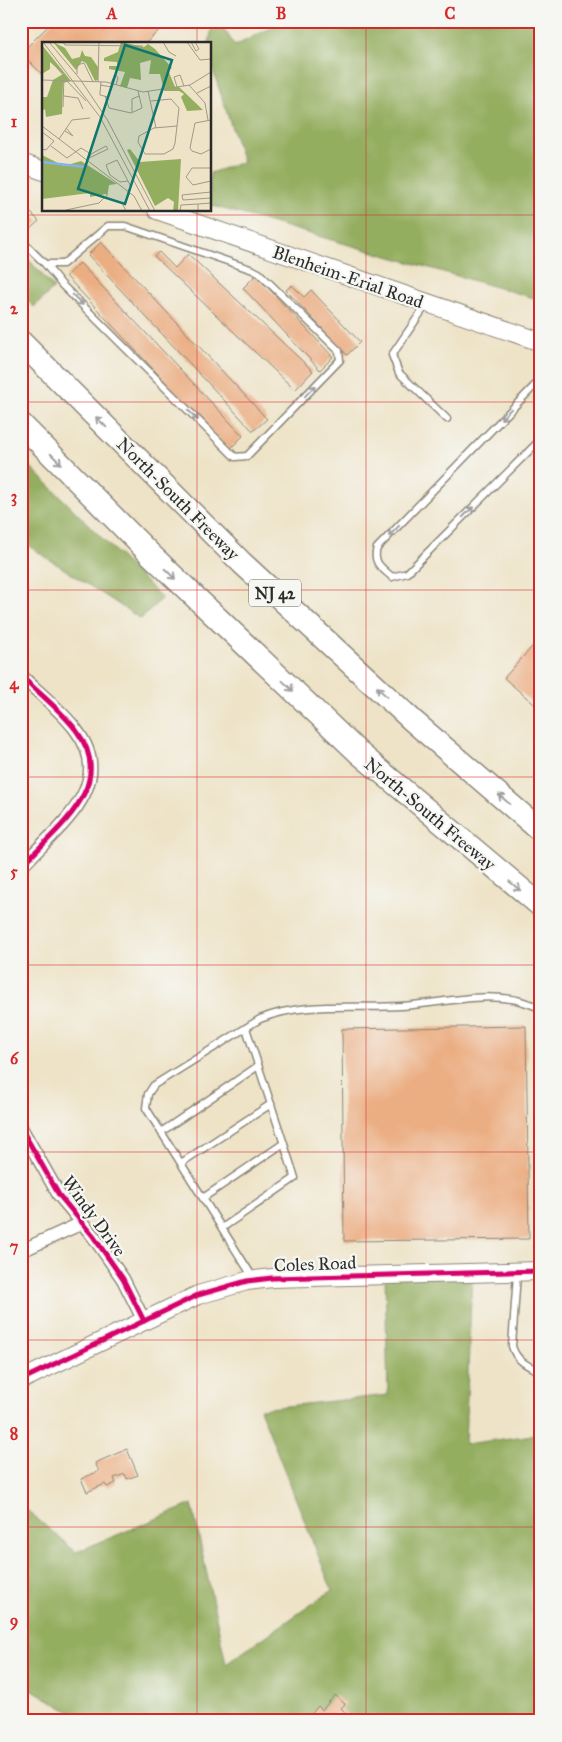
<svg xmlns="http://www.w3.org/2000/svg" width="562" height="1742" font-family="'IM FELL Great Primer',serif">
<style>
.forest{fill:#94ae60;stroke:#606c46}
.building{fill:#ebad82}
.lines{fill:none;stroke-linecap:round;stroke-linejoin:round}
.lane-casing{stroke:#8c8779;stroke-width:9}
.street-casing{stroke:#8c8779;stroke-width:15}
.secondary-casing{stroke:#8c8779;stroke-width:20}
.highway-casing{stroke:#8c8779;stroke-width:25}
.lane{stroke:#fff;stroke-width:6}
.street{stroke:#fff;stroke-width:12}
.secondary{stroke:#fff;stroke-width:18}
.highway{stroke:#fff;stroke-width:22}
.cycleway-casing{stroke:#f6f6f2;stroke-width:8}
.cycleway{stroke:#d6006c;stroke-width:5}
.oneway{stroke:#a0a0a0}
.grid{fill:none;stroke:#d62828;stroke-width:1;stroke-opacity:0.55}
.labels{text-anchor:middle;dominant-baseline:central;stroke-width:4.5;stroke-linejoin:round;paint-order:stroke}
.shield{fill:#f6f6f2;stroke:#686867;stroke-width:1}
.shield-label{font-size:16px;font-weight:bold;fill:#2b2b2b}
.street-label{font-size:18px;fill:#2b2b2b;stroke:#f6f6f2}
.inset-river{fill:none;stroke:#82b3ee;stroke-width:2.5}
.inset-road{fill:none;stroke:#a09989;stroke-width:1}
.view{fill:#0f766e;fill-opacity:0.15;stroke:#0f766e;stroke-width:2.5}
.inset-edge{fill:none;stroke:#2b2b2b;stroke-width:2.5}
.neatline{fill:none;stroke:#d62828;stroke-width:2}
.grid-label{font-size:16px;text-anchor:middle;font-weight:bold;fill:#d62828}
</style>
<rect width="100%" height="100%" fill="#f6f6f2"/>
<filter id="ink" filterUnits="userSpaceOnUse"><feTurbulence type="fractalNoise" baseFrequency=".02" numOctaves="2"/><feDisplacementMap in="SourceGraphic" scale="10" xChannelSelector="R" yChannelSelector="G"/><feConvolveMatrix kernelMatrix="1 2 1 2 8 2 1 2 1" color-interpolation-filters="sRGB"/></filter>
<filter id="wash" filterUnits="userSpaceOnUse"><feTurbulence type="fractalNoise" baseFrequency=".0096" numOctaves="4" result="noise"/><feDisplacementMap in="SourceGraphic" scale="20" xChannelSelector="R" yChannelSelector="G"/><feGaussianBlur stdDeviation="1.12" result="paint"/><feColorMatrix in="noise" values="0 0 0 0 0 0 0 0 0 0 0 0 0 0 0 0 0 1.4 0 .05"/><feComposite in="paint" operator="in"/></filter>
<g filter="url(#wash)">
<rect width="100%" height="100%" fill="#eee3c7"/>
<!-- forest -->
<g class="forest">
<path d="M 213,21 L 219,21 L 235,46 L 284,21 L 541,21 L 541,300 L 210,205 L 210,173 L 243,162 L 210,61 L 209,44 Z"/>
<path d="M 21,251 L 54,288 L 34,307 L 21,295 Z"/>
<path d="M 21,457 L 162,598 L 141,619 L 21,541 Z"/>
<path d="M 385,1274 L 472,1274 L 465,1444 L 541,1434 L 541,1721 L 85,1721 L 21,1683 L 21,1505 L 76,1552 L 192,1504 L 226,1664 L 332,1590 L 260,1409 L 388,1395 Z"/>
</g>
<g id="blocks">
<!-- building -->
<g class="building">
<path d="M 53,21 L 168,21 L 145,44 L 44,44 L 44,76 L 21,53 Z"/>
<path d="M 21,203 L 39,221 L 24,234 L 21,231 Z"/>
<path d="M 101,242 L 267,419 L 253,431 L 88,255 Z"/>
<path d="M 159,252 L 175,268 L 188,254 L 313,371 L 295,390 L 154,256 Z"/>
<path d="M 80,263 L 243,436 L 229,450 L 66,276 Z"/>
<path d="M 256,275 L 333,357 L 320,370 L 243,288 Z"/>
<path d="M 292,285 L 304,297 L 311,290 L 360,342 L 347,355 L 286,290 Z"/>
<path d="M 541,637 L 541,710 L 504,678 Z"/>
<path d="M 526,1026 L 529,1239 L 344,1241 L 342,1029 Z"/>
<path d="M 127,1449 L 138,1475 L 127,1479 L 125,1474 L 114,1478 L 116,1483 L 107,1487 L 105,1484 L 87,1492 L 81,1479 L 99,1471 L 95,1463 Z"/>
<path d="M 335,1695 L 345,1704 L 341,1708 L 353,1721 L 314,1721 L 309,1717 L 318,1706 L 322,1710 Z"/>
</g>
</g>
</g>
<g filter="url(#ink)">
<use href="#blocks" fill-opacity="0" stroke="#8c8779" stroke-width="1"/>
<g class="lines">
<defs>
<g id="lane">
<path d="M 21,240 L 45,264 L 63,264 L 108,226 L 125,226 L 253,270 L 259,273 L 339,351 L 340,360 L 247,456 L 235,457 L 62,285 L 45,264"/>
<path d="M 426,305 L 392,355 L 399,373 L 447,419"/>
<path d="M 541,379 L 377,548 C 372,563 382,568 392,577 L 407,573 L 541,439"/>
<path d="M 161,1132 L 258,1066"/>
<path d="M 181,1163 L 271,1104"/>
<path d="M 203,1198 L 284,1143"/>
<path d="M 222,1228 L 295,1178 L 246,1028"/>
<path d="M 517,1274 L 512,1346 C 516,1361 528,1366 541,1372"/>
<path d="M 254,1279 L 146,1108 L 148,1094 L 154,1085 L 260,1019 C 304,1001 355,1009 401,1006 C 438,1004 474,993 511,999 C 521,1000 531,1005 541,1008"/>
</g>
<g id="street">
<path d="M 21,676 C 39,693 61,710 76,730 C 119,786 55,829 21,867"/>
<path d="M 21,1128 L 59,1195 L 93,1236 L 123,1279 L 144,1321"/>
<path d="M 21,1251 L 82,1223"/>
</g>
<g id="secondary">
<path d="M 21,163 L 44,171"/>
<path d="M 157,210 L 541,342"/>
<path d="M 21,1380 L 198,1295 L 247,1281 L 272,1278 L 541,1271"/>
</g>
<g id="highway">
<path d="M 21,342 L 242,563 L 413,721 L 541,831"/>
<path d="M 21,424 L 149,553 L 359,753 L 541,906"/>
</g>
</defs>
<!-- lane casing -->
<use href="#lane" class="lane-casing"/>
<!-- street casing -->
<use href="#street" class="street-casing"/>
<!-- secondary casing -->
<use href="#secondary" class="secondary-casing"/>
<!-- highway casing -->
<use href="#highway" class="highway-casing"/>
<!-- lane -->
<use href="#lane" class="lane"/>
<!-- street -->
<use href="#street" class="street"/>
<!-- secondary -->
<use href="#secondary" class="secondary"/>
<!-- highway -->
<use href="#highway" class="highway"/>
<defs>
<g id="cycleway">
<path d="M 21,676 C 39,693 61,710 76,730 C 119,786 55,829 21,867"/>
<path d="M 21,1128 L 59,1195 L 93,1236 L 123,1279 L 144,1321"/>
<path d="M 21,1380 L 198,1295 L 247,1281 L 272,1278 L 541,1271"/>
</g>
</defs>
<!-- cycleway casing -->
<use href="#cycleway" class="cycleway-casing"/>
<!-- cycleway -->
<use href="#cycleway" class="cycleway"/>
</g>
<!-- one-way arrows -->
<defs><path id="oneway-shaft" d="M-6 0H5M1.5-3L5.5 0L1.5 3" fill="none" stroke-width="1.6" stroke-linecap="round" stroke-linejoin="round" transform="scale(1.25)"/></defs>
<g class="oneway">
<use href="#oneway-shaft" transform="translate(78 300) rotate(45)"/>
<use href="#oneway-shaft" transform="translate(310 391) rotate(-46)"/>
<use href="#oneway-shaft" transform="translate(506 414) rotate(134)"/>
<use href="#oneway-shaft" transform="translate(193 415) rotate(45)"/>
<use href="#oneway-shaft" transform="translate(101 422) rotate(-135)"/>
<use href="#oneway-shaft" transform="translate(56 459) rotate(45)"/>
<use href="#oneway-shaft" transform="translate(468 512) rotate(-45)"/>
<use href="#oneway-shaft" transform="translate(394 531) rotate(134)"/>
<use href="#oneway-shaft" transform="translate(170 574) rotate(44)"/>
<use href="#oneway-shaft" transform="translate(288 686) rotate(43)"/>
<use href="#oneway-shaft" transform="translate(382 692) rotate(-137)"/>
<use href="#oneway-shaft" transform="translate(504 799) rotate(-139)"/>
<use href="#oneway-shaft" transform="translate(515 886) rotate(39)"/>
</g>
</g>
<!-- grid -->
<path class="grid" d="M 197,21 L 197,44M 366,21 L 366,1721M 197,210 L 197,1721M 21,215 L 541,215M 21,402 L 541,402M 21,590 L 541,590M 21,777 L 541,777M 21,965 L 541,965M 21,1152 L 541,1152M 21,1340 L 541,1340M 21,1527 L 541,1527"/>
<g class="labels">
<!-- shield labels -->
<rect class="shield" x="249" y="579.5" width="52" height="27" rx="4"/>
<g class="shield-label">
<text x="275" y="593">NJ 42</text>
</g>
<!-- street labels -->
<g class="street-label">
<text transform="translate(348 277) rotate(19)">Blenheim-Erial Road</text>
<text transform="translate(178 499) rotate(45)">North-South Freeway</text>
<text transform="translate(430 814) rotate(40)">North-South Freeway</text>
<text transform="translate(94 1216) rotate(54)">Windy Drive</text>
<text transform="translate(315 1264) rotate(-2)">Coles Road</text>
</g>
</g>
<!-- overview -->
<g transform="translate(42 42)">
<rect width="169" height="169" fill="#eee3c7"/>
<path d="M 11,0 L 23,6 L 30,17 L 38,15 L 40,8 L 43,14 L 49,15 L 56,25 L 56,38 L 53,39 L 44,21 L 40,19 L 34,28 ZM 79,0 L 102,5 L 106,2 L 113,7 L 130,26 L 126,28 L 133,45 L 137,45 L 161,68 L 145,69 L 139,55 L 142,52 L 137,49 L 122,49 L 118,32 L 107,32 L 109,18 L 98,21 L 99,38 L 88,36 L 85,46 L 78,44 L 83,30 L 67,27 L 67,24 L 75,24 L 75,20 L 62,19 L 62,16 L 76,10 ZM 0,3 L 29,39 L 21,41 L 20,72 L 4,75 L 3,67 L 0,69 L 0,55 L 5,55 L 11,38 L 21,32 L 8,20 L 8,27 L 0,32 ZM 88,107 L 98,120 L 139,117 L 136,169 L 131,169 L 132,160 L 126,156 L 113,164 L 85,108 ZM 0,113 L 22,124 L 39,119 L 75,142 L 67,143 L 65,156 L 64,152 L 48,155 L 48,151 L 0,157 Z" fill="#94ae60"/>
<path class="inset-river" d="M 0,120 L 43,125"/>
<path class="inset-road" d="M 1,0 L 58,75 L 108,169M 7,0 L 38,37 L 66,79 L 113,169M 21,0 L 23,3 L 101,4M 121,0 L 127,10 L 134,14M 145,0 L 158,18 L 169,17M 149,0 L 154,9 L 157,7 L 153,0M 15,26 L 22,34 L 21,65M 35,32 L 35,23 L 42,21 L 51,40M 0,38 L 64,40 L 101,50 L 148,43 L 169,30M 25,39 L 44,59M 56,40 L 57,0M 69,41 L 73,32 L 76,36 L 74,43M 58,43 L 70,45 L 66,55 L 58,53 L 58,51 L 59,40M 147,43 L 163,61 L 166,78M 135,45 L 132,35 L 138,33 L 142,44M 106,49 L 114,86M 155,51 L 169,44M 22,54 L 36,56 L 41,67M 63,54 L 67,66 L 89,71 L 100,66 L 96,49M 109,59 L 129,57 L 137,66 L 135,84 L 133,101 L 131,107 L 122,112 L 103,112 L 96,100 L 97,94 L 112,86 L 135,84M 90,70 L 90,57 L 97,54M 169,78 L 153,81 L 148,106 L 150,109 L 159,112 L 169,107M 0,84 L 92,154 L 100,169M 23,89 L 31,94 L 24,86M 0,90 L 12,99 L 4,108 L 0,107M 17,97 L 30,78 L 48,76M 9,104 L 25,116 L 39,106 L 49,112M 64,104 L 66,107 L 47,116 L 49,112 ZM 169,126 L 150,126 L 144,135 L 151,143 L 169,139M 86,139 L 75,118 L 64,123 L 68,133 L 78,140 L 86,139 L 89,145 L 86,149M 169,150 L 140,153 L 141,158 L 169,156M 24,168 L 57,161 L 63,155M 84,169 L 81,163 L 88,151M 138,169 L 139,163 L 156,162M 156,169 L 156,162 L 169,161"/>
<path class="view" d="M 83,3 L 130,18 L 83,162 L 36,147 Z"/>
<rect width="169" height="169" class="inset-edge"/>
</g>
<!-- margin -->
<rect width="562" height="1742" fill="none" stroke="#f6f6f2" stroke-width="55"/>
<rect x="28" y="28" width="506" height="1686" class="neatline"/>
<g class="grid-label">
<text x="112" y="19">A</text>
<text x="281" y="19">B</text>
<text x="450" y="19">C</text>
<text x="14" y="127">1</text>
<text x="14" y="314">2</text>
<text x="14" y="502">3</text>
<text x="14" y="689">4</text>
<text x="14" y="877">5</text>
<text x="14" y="1064">6</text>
<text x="14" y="1252">7</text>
<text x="14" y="1439">8</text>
<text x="14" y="1626">9</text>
</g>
</svg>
